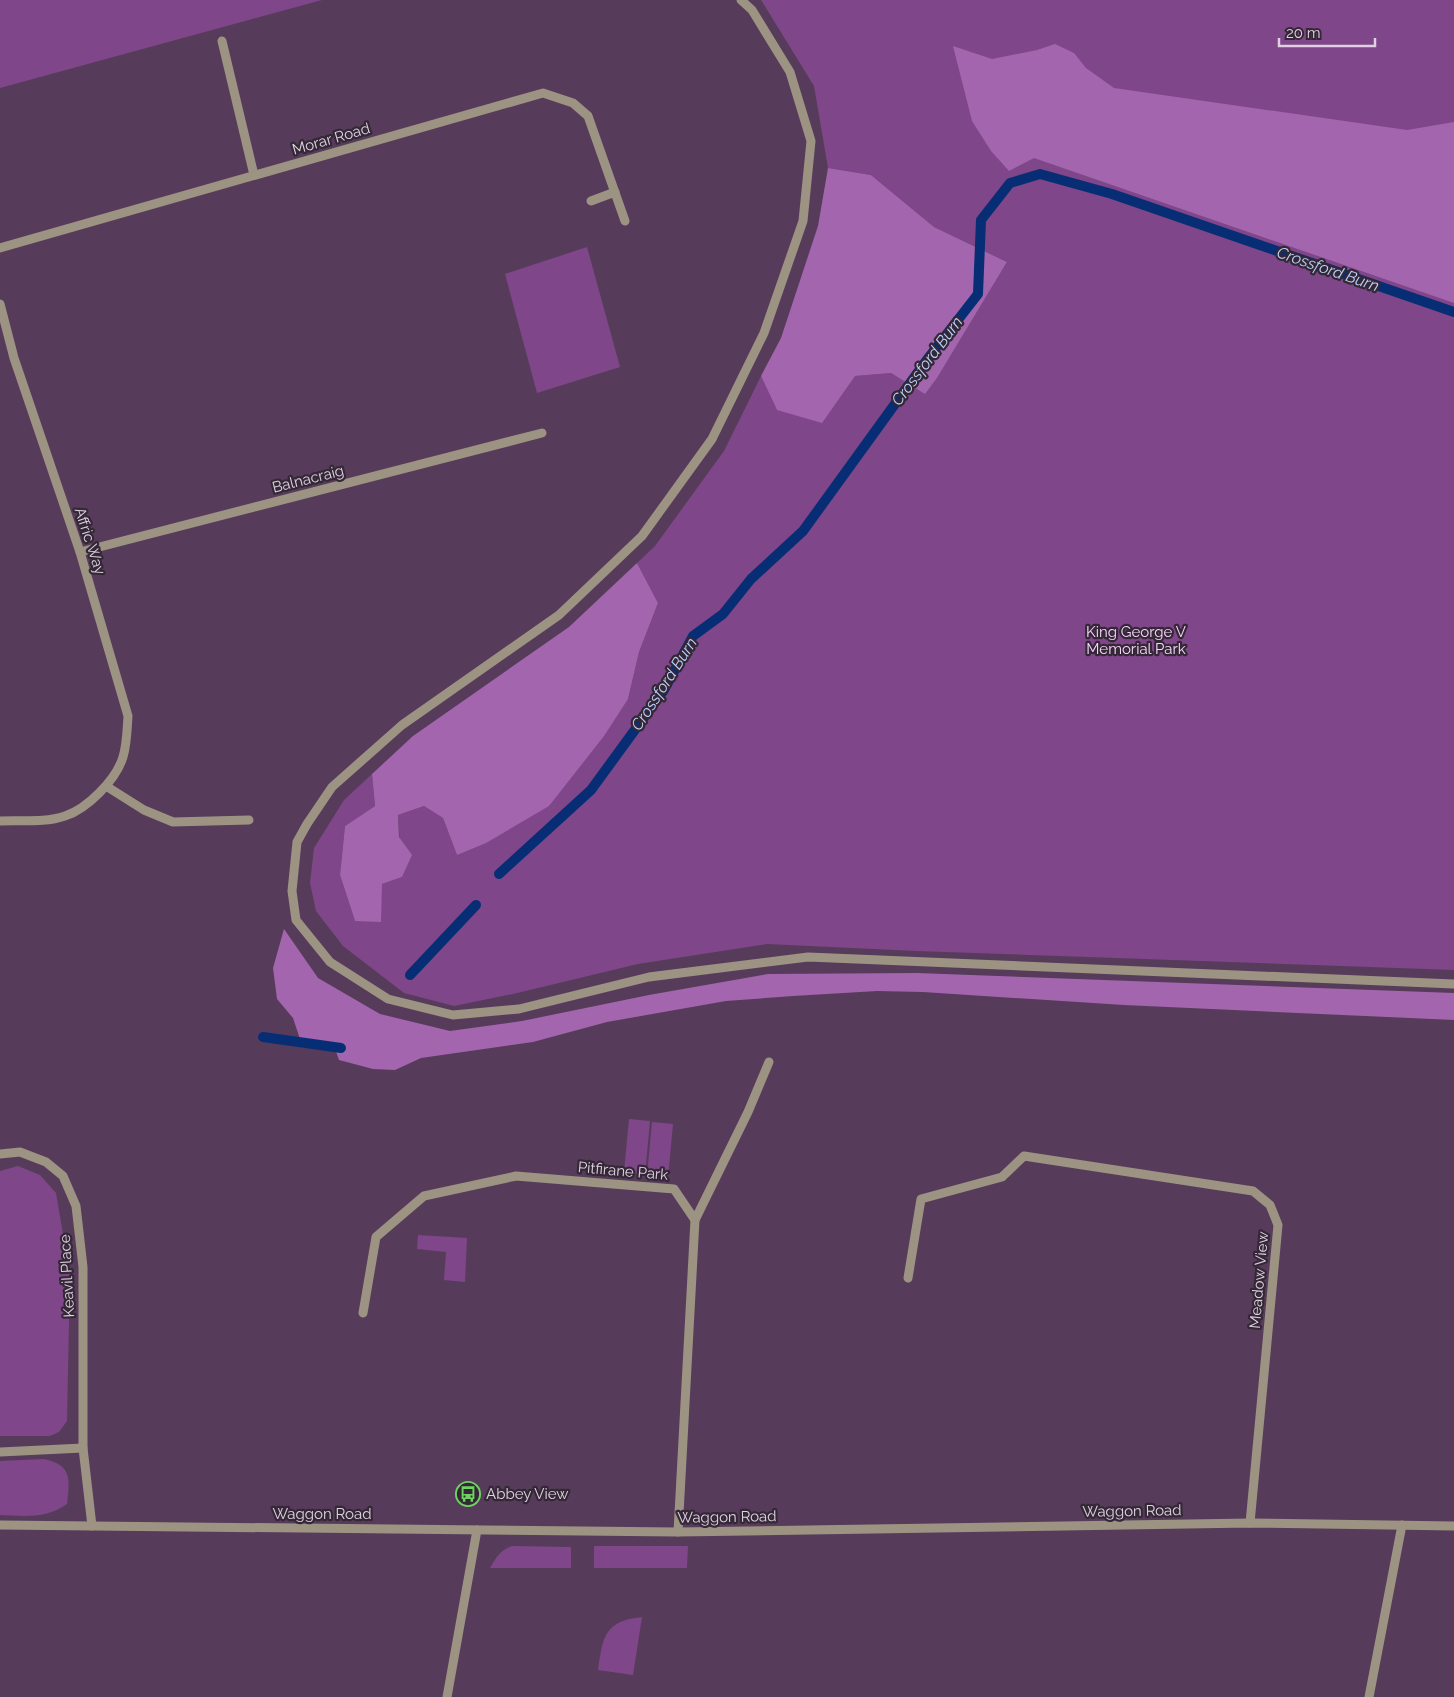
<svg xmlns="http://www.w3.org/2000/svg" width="1454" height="1697" font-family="Raleway,sans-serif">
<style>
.green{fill:#7f4689}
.forest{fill:#a465af}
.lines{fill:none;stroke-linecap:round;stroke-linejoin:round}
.stream{stroke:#072e75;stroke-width:10}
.minor{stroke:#9d9382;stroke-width:9}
.labels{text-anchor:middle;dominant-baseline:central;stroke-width:4.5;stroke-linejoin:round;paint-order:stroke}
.street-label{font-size:15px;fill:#e0d0e2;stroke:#342836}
.park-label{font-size:15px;fill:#f7d5fc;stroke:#342836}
.poi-label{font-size:15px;fill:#e0d0e2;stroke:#342836;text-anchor:start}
.water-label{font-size:16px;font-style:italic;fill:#bcd4fd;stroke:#342836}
</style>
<rect width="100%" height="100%" fill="#563c5a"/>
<!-- green -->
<g class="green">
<path d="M 0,0 L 322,0 L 0,88 Z"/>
<path d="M 761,0 L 1454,0 L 1454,970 L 916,951 L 767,944 L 638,964 L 513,994 L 454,1006 L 404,993 L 343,946 L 316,911 L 310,883 L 314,848 L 344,800 L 372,774 L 375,806 L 345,826 L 340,875 L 355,921 L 382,884 L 402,877 L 398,815 L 424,806 L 443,818 L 457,855 L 628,699 L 639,652 L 658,603 L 637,563 L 655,546 L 724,451 L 761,376 L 777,410 L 855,376 L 891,373 L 925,393 L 937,378 L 1007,262 L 934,227 L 871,175 L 828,168 L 814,86 Z"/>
<path d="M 587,247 L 620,367 L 537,393 L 505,274 Z"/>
<path d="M 629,1119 L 650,1121 L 645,1175 L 624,1172 Z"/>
<path d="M 652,1122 L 673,1124 L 668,1178 L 647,1176 Z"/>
<path d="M 18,1166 L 40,1175 L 56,1193 L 70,1275 L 67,1421 L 59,1432 L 50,1436 L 0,1436 L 0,1171 Z"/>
<path d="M 418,1235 L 467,1238 L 465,1282 L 444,1280 L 446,1252 L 417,1249 Z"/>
<path d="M 44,1459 C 72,1465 70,1479 67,1504 C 46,1519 25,1516 0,1515 L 0,1461 Z"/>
<path d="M 512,1546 L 571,1547 L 571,1568 L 490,1568 C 496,1557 501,1550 512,1546 Z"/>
<path d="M 594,1546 L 688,1546 L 687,1568 L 594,1568 Z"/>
<path d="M 642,1617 L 633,1675 L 598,1670 C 603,1637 604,1621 642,1617 Z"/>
</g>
<!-- forest -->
<g class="forest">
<path d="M 1055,44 L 1074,53 L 1086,68 L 1114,88 L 1407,130 L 1454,122 L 1454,303 L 1034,158 L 1009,171 L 991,151 L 972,121 L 953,46 L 992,59 L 1037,50 Z"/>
<path d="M 828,168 L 871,175 L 934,227 L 1007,262 L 937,378 L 925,394 L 891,373 L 855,376 L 822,423 L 777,410 L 761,376 L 781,338 L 818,226 Z"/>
<path d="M 637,563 L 658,603 L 639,652 L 628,699 L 604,736 L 549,806 L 486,843 L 457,855 L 443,818 L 424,806 L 398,815 L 399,837 L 412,855 L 402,877 L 382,884 L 381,922 L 355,921 L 340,875 L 345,826 L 375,806 L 372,774 L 413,736 L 569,627 Z"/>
<path d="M 284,929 L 318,978 L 380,1014 L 450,1031 L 522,1021 L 649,995 L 768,974 L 917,973 L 1454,993 L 1454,1020 L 1124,1005 L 923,992 L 877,991 L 793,996 L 726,1001 L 607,1022 L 533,1042 L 421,1058 L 395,1070 L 373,1069 L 339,1060 L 333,1043 L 303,1048 L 293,1018 L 277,999 L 273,968 Z"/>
</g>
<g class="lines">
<!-- stream -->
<g class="stream">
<path d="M 499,874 L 591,790 L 664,690 L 693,636 L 723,614 L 751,579 L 803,531 L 929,357 L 978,294 L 981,220 L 1010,183 L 1040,174 L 1112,194 L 1454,312"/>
<path d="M 410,975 L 476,905"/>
<path d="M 263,1037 L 341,1048"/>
</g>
<!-- minor -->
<g class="minor">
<path d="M 741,0 L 752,10 L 790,72 L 811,141 L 803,221 L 764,333 L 712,439 L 642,536 L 559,615 L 402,725 L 332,787 L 307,824 L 297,842 L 292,891 L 296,920 L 330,962 L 388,999 L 453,1015 L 519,1009 L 649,977 L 808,957 L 1454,984"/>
<path d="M 222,41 L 254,175"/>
<path d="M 591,201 L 615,192"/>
<path d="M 0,248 L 543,93 L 573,103 L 588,116 L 625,221"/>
<path d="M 0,304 L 14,358 L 80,552 L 128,716 C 127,730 127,744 123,757 C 116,780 87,809 65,816 C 45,823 21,820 0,821"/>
<path d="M 80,552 L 542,433"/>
<path d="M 106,786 L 144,810 L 173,822 L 249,820"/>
<path d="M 0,1154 L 20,1152 L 46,1162 L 63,1176 L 76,1206 L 83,1267 L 83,1448 L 92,1526"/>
<path d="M 695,1220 L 748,1112 L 769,1062"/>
<path d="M 908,1278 L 921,1199 L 1002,1177 L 1024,1156 L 1253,1191 L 1270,1205 L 1278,1225 L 1250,1523"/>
<path d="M 363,1313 L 376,1237 L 424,1196 L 516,1176 L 674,1189 L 695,1220 L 678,1532"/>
<path d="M 0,1452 L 83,1448"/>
<path d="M 0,1525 L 678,1532 L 1250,1523 L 1454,1526"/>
<path d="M 447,1697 L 477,1530"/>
<path d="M 1369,1697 L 1402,1525"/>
</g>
</g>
<!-- icons -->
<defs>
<symbol id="bus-ring" viewBox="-11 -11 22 22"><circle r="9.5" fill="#342836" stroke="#6ed361" stroke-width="1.5"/><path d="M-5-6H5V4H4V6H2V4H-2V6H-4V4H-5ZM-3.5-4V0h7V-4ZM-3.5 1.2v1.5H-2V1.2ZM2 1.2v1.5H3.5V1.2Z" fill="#6ed361"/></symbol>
</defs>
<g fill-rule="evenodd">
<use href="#bus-ring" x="454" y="1480" width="28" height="28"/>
</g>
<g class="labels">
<!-- street labels -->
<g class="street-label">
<text transform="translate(331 139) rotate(-16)">Morar Road</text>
<text transform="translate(308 479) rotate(-14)">Balnacraig</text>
<text transform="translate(90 541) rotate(72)">Affric Way</text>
<text transform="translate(623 1171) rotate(5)">Pitfirane Park</text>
<text transform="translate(67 1276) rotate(-93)">Keavil Place</text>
<text transform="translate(1259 1280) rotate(-85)">Meadow View</text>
<text transform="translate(1132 1511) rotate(-1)">Waggon Road</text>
<text x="322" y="1514">Waggon Road</text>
<text transform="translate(727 1517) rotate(-1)">Waggon Road</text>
</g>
<!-- park labels -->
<g class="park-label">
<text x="1136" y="632">King George V<tspan x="1136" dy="17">Memorial Park</tspan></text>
</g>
<!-- poi labels -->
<g class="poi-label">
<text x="486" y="1494">Abbey View</text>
</g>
<!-- water labels -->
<g class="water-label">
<text transform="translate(1328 269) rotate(19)">Crossford Burn</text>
<text transform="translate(927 361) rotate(-53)">Crossford Burn</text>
<text transform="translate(664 684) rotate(-57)">Crossford Burn</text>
</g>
</g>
<!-- scale -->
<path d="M1279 38v8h96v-8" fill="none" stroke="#e0d0e2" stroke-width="2.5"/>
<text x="1286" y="38" font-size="15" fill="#e0d0e2" stroke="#342836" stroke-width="4" paint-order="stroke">20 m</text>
</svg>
